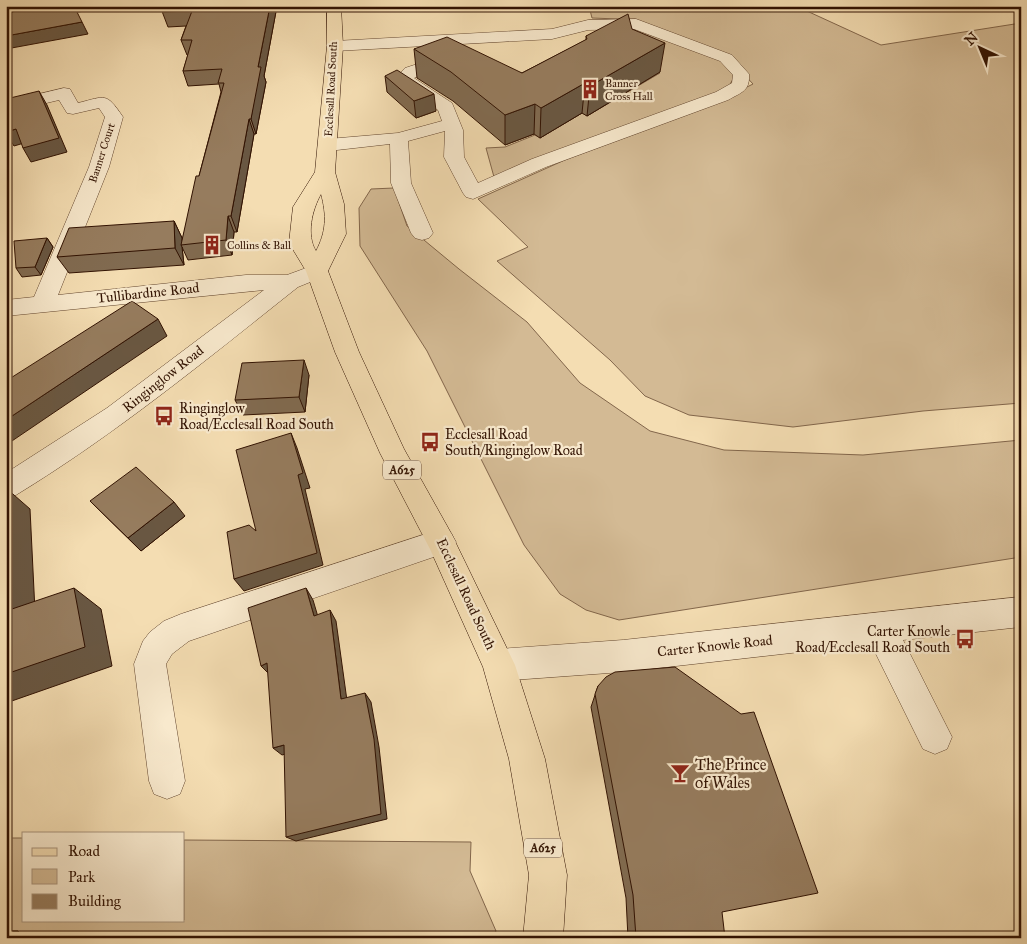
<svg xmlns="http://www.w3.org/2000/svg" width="1027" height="944" font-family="'IM FELL Great Primer',serif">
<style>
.green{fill:#d3ba94;stroke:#82664b}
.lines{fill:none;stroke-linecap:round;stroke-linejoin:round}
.minor-casing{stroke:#62452e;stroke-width:1}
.major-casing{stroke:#311202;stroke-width:1}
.minor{fill:#f8e9cd;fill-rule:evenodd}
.major{fill:#f4ddb2;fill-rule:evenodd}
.wall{fill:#816b51;stroke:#311202}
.shaded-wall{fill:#695742;stroke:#311202}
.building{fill:#967c5e;stroke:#311202}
.labels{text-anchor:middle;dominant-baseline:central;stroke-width:4.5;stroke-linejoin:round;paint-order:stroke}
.far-poi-label{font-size:11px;fill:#311202;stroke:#f8e9cd;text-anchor:start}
.far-street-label{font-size:11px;fill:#311202;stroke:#f8e9cd}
.shield{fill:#f8e9cd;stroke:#6d523f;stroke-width:1}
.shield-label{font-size:12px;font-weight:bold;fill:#311202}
.street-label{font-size:14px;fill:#311202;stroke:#f8e9cd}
.poi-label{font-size:14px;fill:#311202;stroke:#f8e9cd;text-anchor:start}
.near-poi-label{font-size:16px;fill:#311202;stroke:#f8e9cd;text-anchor:start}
</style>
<rect width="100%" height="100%" fill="#f4ddb2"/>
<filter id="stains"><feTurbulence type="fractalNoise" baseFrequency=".004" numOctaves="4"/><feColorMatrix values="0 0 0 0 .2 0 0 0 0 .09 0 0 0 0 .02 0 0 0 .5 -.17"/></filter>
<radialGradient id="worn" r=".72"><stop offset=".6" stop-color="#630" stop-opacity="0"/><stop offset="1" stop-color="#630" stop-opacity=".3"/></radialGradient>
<!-- green -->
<g class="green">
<path d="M 589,6 L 796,6 L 881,45 L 1021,23 L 1021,403 L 923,411 L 793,427 L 689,415 L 645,396 L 610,360 L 497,261 L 528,247 L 478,199 L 567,159 L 705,108 L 753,84 L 728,57 L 618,19 L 592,18 Z"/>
<path d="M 638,26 L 719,56 L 735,76 L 727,89 L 494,177 L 486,148 L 505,147 L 535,135 L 540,138 L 582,113 L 587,116 L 660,73 L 622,34 Z"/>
<path d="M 394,188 L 407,226 L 459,269 L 527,322 L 580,383 L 650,431 L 724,450 L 863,455 L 1021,440 L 1021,557 L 619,620 L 586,610 L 560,594 L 524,545 L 427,351 L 360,246 L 359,208 L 371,189 Z"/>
<path d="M 6,838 L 24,838 L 24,920 L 184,920 L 184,840 L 471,842 L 470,871 L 496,931 L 493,938 L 6,938 Z"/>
</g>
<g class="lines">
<defs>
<g id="minor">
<path d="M 61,6 L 97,6 L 95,9 L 90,10 L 6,25 L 6,15 Z"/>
<path d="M 636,19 L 732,55 L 749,74 C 750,91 742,92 728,100 L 546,167 L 473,199 L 466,197 L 463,193 L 444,157 L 445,131 L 408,141 L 411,183 L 433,233 L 429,238 L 422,240 L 415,238 L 411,233 L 391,183 L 390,144 L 328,151 L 321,149 L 319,145 L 321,141 L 328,139 L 398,133 L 442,121 L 438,110 L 397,83 L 395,79 L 405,68 L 451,53 L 457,55 L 459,58 L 457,61 L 414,78 L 452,103 L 463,130 L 464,157 L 478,183 L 532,159 L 716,92 L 732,83 L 733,75 L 720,61 L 634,29 L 588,30 L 552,39 L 335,51 L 329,49 L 327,46 L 329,43 L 335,41 L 552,29 L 588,20 Z"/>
<path d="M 64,88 L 70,89 L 78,103 C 106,96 106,92 123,117 L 109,167 L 58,295 L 246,275 L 287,275 L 317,264 L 325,266 L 328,271 L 325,276 L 298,287 C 206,360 116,434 16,495 L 6,499 L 6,473 L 107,408 L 264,290 L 6,316 L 6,300 L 34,297 L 89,167 L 105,117 L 99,108 L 73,114 L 67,113 L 59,100 L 9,112 L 6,112 L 6,102 Z"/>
<path d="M 441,529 L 451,533 L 456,542 L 451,551 L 189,641 L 172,654 L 166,664 L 185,781 L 180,794 L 167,799 L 154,794 L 149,781 L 134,664 L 143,641 L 150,632 L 164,621 L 181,614 Z"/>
<path d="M 1021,597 L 1021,627 L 903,640 L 952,737 L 947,749 L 935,754 L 923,749 L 871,644 L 623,672 L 499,681 L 487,676 L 483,665 L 487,654 L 499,649 L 623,640 Z"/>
</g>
<path id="major" d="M 327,6 L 341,6 L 343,46 L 335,172 L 344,204 L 346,234 L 328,271 L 359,352 L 404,449 L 451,533 L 515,665 L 545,759 L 567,875 L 563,938 L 523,938 L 529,875 L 509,759 L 483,667 L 430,549 L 380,453 L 335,352 L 306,271 L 289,243 L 293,207 L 315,172 L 327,46 ZM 321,194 C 327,216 326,232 316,251 C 306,235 312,210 321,194 Z"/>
</defs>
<!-- minor casing -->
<use href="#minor" class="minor-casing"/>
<!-- major casing -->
<use href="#major" class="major-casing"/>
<!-- minor -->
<use href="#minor" class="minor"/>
<!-- major -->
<use href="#major" class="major"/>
</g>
<!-- wall -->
<g class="wall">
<path d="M 160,6 L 277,6 L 264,76 L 266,82 L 256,134 L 254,134 L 237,232 L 234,232 L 232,255 L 188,260 L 182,247 L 184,265 L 69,273 L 57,257 L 174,221 L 182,238 L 182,241 L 221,92 L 219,84 L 188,86 L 183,71 L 188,55 L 187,55 L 181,40 L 186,26 L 168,27 Z"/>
<path d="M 632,29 L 660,72 L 587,116 L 582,113 L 540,138 L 534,134 L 505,145 L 453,101 L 417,78 L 414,49 L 522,73 L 586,40 L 586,36 Z"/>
<path d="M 385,76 L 436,111 L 416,118 L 387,92 Z"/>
<path d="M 47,238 L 53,247 L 41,275 L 22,277 L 16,268 Z"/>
<path d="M 309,375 L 305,412 L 243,415 L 235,400 Z"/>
<path d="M 90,501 L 185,516 L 141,551 Z"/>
<path d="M 598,686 L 725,938 L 628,938 L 626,898 L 591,707 Z"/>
</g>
<!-- shaded-wall -->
<g class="shaded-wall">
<path d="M 6,6 L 48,6 L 6,13 Z"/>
<path d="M 270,6 L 277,6 L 264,76 L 266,82 L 256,134 L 251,119 L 258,67 Z"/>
<path d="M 82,22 L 88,34 L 6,49 L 6,36 Z"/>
<path d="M 665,43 L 660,72 L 587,116 L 590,86 Z"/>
<path d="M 585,83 L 582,113 L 540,138 L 541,108 Z"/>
<path d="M 39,91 L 47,105 L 67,152 L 31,162 L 23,148 Z"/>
<path d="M 434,94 L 436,111 L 416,118 L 414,101 Z"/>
<path d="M 535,104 L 534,134 L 505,145 L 505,115 Z"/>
<path d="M 249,119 L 254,134 L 237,232 L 231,216 Z"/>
<path d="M 16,129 L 24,143 L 14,146 L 6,133 L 6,132 Z"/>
<path d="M 228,216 L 234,232 L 232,255 L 226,240 Z"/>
<path d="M 174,221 L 182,238 L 182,245 L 181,245 L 182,247 L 184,265 L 175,248 Z"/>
<path d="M 47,238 L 53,247 L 41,275 L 35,267 Z"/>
<path d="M 158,319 L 167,336 L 6,445 L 6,420 Z"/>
<path d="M 304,360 L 309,375 L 305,412 L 299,397 Z"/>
<path d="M 291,433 L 297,448 L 310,488 L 305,489 L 323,565 L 244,591 L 234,579 L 298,475 Z"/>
<path d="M 6,488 L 30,509 L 36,632 L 6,613 Z"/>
<path d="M 174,502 L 185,516 L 141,551 L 128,538 Z"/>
<path d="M 74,588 L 101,609 L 112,666 L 6,703 L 6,674 Z"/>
<path d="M 306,588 L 313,600 L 321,627 L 314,616 Z"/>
<path d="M 330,610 L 336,621 L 348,708 L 341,699 Z"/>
<path d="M 267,663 L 270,675 L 261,666 Z"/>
<path d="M 365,693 L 371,702 L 379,747 L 387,819 L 296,841 L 286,837 Z"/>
<path d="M 284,745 L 293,752 L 282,755 L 273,748 Z"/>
<path d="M 6,931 L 18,931 L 23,938 L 6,938 Z"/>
</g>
<!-- building -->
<g class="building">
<path d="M 47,6 L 74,6 L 82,22 L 6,36 L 6,13 Z"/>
<path d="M 160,6 L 270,6 L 258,67 L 261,67 L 251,119 L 249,119 L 231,216 L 228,216 L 226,240 L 181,245 L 196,176 L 199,176 L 224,83 L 218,83 L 222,69 L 183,71 L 192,40 L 181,40 L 192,11 L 163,12 Z"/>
<path d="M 628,14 L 632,29 L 665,43 L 590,86 L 585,83 L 541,108 L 535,104 L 505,115 L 451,72 L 414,49 L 447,37 L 522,73 L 587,39 L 586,36 Z"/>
<path d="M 397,70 L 434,94 L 414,101 L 385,76 Z"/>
<path d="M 39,91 L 59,138 L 23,148 L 16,129 L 6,132 L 6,99 Z"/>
<path d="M 174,221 L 175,248 L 57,257 L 69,228 Z"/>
<path d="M 47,238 L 35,267 L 16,268 L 14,241 Z"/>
<path d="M 132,301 L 158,319 L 6,420 L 6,381 Z"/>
<path d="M 304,360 L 299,397 L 235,400 L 242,363 Z"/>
<path d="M 291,433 L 303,473 L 298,475 L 317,553 L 234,579 L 227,532 L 249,525 L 256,531 L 236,450 Z"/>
<path d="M 136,467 L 174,502 L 128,538 L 90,501 Z"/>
<path d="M 74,588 L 85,647 L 6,674 L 6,611 Z"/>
<path d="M 306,588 L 314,616 L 330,610 L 341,699 L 365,693 L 374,739 L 381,814 L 286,837 L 284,745 L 273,748 L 267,663 L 261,666 L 248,608 Z"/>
<path d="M 675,667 L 741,714 L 754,712 L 818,893 L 722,912 L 725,938 L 636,938 L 633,895 L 595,694 L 598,686 L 606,677 L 615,672 Z"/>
</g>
<!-- icons -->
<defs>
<symbol id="building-bare" viewBox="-9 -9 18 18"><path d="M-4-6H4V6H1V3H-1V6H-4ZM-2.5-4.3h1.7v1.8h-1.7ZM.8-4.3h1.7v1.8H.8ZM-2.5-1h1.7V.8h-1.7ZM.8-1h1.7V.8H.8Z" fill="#8f2418" stroke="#f8e9cd" stroke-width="2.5" paint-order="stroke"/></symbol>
<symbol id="bus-bare" viewBox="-9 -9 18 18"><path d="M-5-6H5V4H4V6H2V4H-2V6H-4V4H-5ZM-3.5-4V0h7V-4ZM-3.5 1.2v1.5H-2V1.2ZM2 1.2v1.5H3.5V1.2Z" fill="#8f2418" stroke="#f8e9cd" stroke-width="2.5" paint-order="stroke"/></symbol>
<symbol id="bar-bare" viewBox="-9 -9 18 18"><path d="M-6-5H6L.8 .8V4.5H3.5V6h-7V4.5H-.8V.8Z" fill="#8f2418" stroke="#f8e9cd" stroke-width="2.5" paint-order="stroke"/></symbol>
</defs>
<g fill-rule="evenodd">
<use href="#building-bare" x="576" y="75" width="28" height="28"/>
<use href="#building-bare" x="198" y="231" width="28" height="28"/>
<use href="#bus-bare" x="150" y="402" width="28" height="28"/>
<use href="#bus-bare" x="416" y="428" width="28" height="28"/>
<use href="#bus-bare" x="951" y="625" width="28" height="28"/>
<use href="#bar-bare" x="666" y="759" width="28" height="28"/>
</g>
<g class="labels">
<!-- far-poi labels -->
<g class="far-poi-label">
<text x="605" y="83">Banner<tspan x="605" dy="13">Cross Hall</tspan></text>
<text x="227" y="245">Collins &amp; Ball</text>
</g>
<!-- far-street labels -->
<g class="far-street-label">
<text transform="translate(331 89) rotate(-87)">Ecclesall Road South</text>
<text transform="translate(102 153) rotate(-72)">Banner Court</text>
</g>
<!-- shield labels -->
<g class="shield">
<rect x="383" y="460.5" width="38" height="19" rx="4"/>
<rect x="524" y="838.5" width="38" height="19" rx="4"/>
</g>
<g class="shield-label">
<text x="402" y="470">A625</text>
<text x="543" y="848">A625</text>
</g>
<!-- street labels -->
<g class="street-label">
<text transform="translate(148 293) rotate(-6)">Tullibardine Road</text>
<text transform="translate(163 379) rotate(-38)">Ringinglow Road</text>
<text transform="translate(466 594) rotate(65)">Ecclesall Road South</text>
<text transform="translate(715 646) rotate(-6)">Carter Knowle Road</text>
</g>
<!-- poi labels -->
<g class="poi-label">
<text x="179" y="408">Ringinglow<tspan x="179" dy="16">Road/Ecclesall Road South</tspan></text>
<text x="445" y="434">Ecclesall Road<tspan x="445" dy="16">South/Ringinglow Road</tspan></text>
<text x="950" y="631" text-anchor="end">Carter Knowle<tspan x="950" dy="16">Road/Ecclesall Road South</tspan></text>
</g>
<!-- near-poi labels -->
<g class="near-poi-label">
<text x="695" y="764">The Prince<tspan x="695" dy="18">of Wales</tspan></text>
</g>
</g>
<!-- margin -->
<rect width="1027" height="944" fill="none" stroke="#f4ddb2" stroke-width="25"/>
<rect x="8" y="8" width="1012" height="929" fill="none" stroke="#311202" stroke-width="2.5"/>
<rect x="12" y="12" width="1002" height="919" fill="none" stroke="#311202"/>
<!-- legend -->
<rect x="22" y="832" width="162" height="90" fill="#f8e9cd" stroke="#a8937c"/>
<rect x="32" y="848" width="25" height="8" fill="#f4ddb2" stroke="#a8937c"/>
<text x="68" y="856" font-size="15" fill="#311202">Road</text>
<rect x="32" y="869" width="25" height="15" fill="#d3ba94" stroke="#a8937c"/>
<text x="68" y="882" font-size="15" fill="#311202">Park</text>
<rect x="32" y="894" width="25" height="15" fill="#967c5e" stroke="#a8937c"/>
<text x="68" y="906" font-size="15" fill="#311202">Building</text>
<!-- north arrow -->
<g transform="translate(980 48) rotate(316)" stroke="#f8e9cd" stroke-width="4" paint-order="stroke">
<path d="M0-4L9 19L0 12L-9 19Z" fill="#311202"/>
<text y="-8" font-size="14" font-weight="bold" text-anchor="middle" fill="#311202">N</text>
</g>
<rect width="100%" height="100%" filter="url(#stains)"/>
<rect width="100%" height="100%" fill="url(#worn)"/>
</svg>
